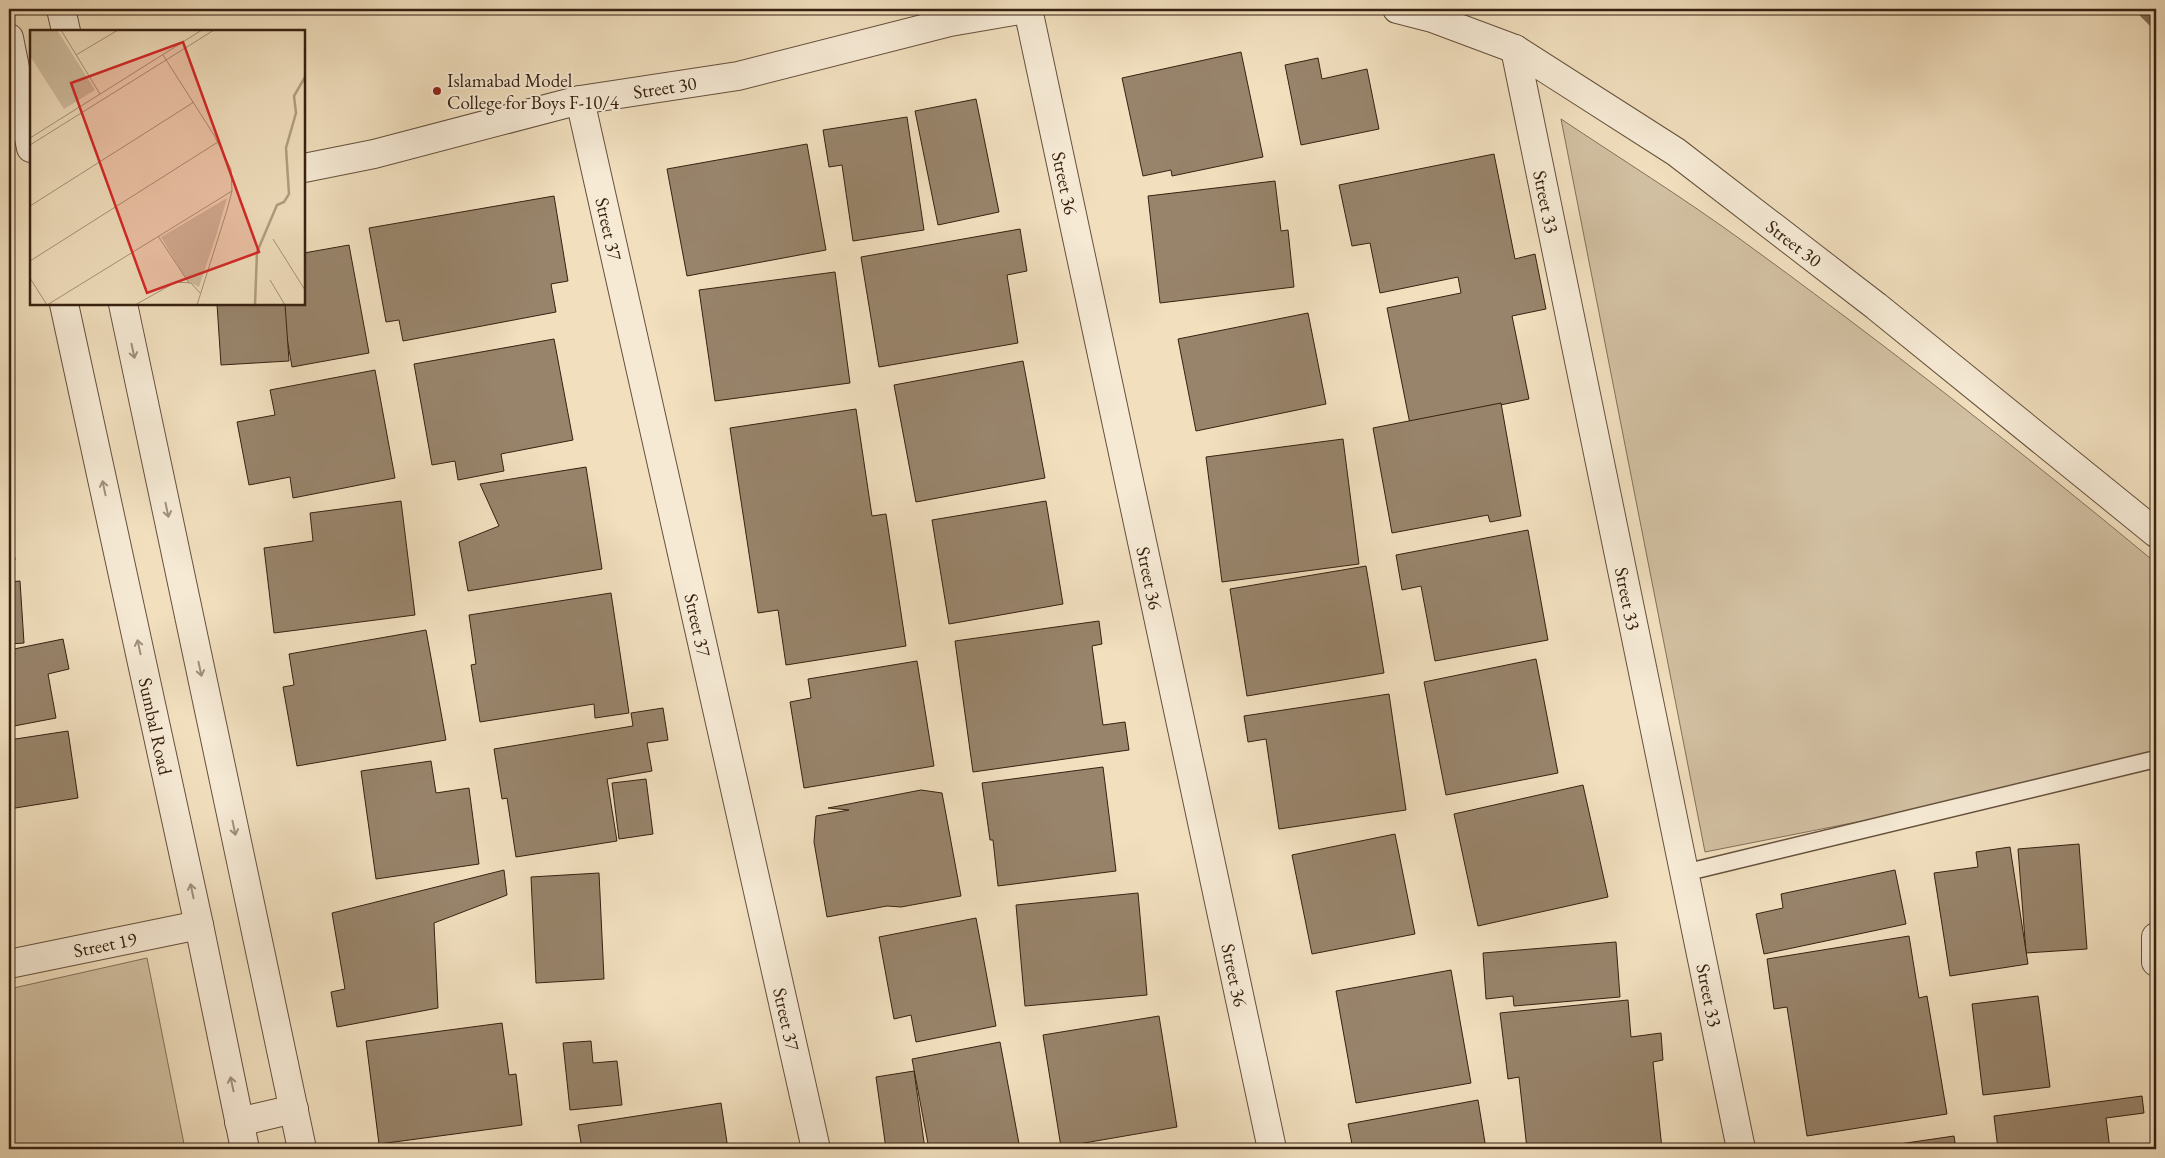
<svg xmlns="http://www.w3.org/2000/svg" width="2165" height="1158" font-family="'EB Garamond',serif">
<style>
.green{fill:#d1bfa1;stroke:#847059}
.lines{fill:none;stroke-linecap:round;stroke-linejoin:round}
.stream{stroke:#816c55;stroke-width:11}
.building{fill:#98846b;stroke:#372111}
.service-casing{stroke:#66503c;stroke-width:19}
.minor-casing{stroke:#66503c;stroke-width:30}
.tertiary-casing{stroke:#66503c;stroke-width:30}
.service{stroke:#f6ead5;stroke-width:16}
.minor{stroke:#f6ead5;stroke-width:28}
.tertiary{stroke:#f6ead5;stroke-width:28}
.oneway{stroke:#a0907d}
.poi-dot{fill:#8f2418;stroke:#f6ead5;stroke-width:2}
.labels{text-anchor:middle;dominant-baseline:central;stroke-width:4;stroke-linejoin:round;paint-order:stroke}
.poi-label{font-size:19px;fill:#372111;stroke:#f6ead5;text-anchor:start}
.street-label{font-size:19px;fill:#372111;stroke:#f6ead5}
.inset-river{fill:none;stroke:#b29e83;stroke-width:2.5}
.inset-road{fill:none;stroke:#a79379;stroke-width:1}
.view{fill:#d62828;fill-opacity:0.15;stroke:#d62828;stroke-width:2.5}
.inset-edge{fill:none;stroke:#372111;stroke-width:2.5}
</style>
<rect width="100%" height="100%" fill="#f1dfbe"/>
<filter id="stains"><feTurbulence type="fractalNoise" baseFrequency=".004" numOctaves="4"/><feColorMatrix values="0 0 0 0 .2 0 0 0 0 .09 0 0 0 0 .02 0 0 0 .5 -.17"/></filter>
<radialGradient id="worn" r=".72"><stop offset=".6" stop-color="#630" stop-opacity="0"/><stop offset="1" stop-color="#630" stop-opacity=".3"/></radialGradient>
<!-- green -->
<g class="green">
<path d="M 1561,119 C 1621,159 1682,197 1740,239 C 1882,342 2021,451 2156,563 L 2156,763 L 1705,852 Z"/>
<path d="M 147,958 L 185,1149 L 9,1149 L 9,989 Z"/>
</g>
<g class="lines">
<!-- stream -->
<path class="stream" d="M 2141,9 L 2156,24"/>
</g>
<!-- building -->
<g class="building">
<path d="M 1241,52 L 1263,157 L 1172,176 L 1171,170 L 1143,176 L 1122,78 Z"/>
<path d="M 1318,58 L 1322,79 L 1367,69 L 1379,129 L 1301,145 L 1285,65 Z"/>
<path d="M 976,99 L 999,212 L 938,225 L 915,111 Z"/>
<path d="M 907,117 L 924,230 L 853,241 L 842,165 L 829,167 L 823,130 Z"/>
<path d="M 807,144 L 826,250 L 687,276 L 667,169 Z"/>
<path d="M 1494,154 L 1515,259 L 1535,254 L 1546,309 L 1512,316 L 1529,399 L 1410,424 L 1387,308 L 1461,293 L 1458,277 L 1380,293 L 1370,243 L 1352,246 L 1339,185 Z"/>
<path d="M 1275,181 L 1281,231 L 1288,230 L 1294,287 L 1160,303 L 1148,196 Z"/>
<path d="M 554,196 L 568,281 L 551,284 L 556,312 L 403,341 L 399,320 L 386,322 L 369,228 Z"/>
<path d="M 1020,229 L 1027,271 L 1007,275 L 1018,343 L 879,367 L 861,257 Z"/>
<path d="M 349,245 L 369,353 L 292,367 L 281,304 L 304,304 L 304,253 Z"/>
<path d="M 835,272 L 850,383 L 715,401 L 699,290 Z"/>
<path d="M 217,304 L 285,304 L 289,361 L 221,365 Z"/>
<path d="M 1308,313 L 1326,404 L 1196,431 L 1178,339 Z"/>
<path d="M 554,339 L 573,440 L 501,454 L 504,471 L 458,480 L 455,461 L 432,465 L 414,364 Z"/>
<path d="M 1023,361 L 1045,478 L 916,502 L 894,385 Z"/>
<path d="M 375,370 L 395,478 L 293,498 L 290,477 L 249,485 L 237,422 L 275,415 L 270,390 Z"/>
<path d="M 1501,403 L 1521,516 L 1490,522 L 1488,515 L 1392,533 L 1373,428 Z"/>
<path d="M 856,409 L 872,516 L 886,514 L 906,646 L 786,665 L 778,610 L 758,613 L 730,428 Z"/>
<path d="M 1343,439 L 1359,564 L 1222,582 L 1206,457 Z"/>
<path d="M 586,467 L 602,569 L 468,591 L 459,542 L 499,526 L 480,484 Z"/>
<path d="M 401,501 L 415,615 L 274,633 L 264,548 L 313,541 L 310,513 Z"/>
<path d="M 1046,501 L 1063,604 L 949,624 L 932,520 Z"/>
<path d="M 9,518 L 15,560 L 9,561 Z"/>
<path d="M 1528,530 L 1548,640 L 1435,661 L 1421,586 L 1402,590 L 1396,555 Z"/>
<path d="M 1366,566 L 1384,673 L 1247,696 L 1230,589 Z"/>
<path d="M 20,581 L 24,643 L 9,644 L 9,582 Z"/>
<path d="M 611,593 L 629,713 L 595,718 L 594,704 L 480,722 L 471,665 L 476,664 L 469,615 Z"/>
<path d="M 1099,621 L 1102,644 L 1092,646 L 1103,725 L 1125,722 L 1129,750 L 973,772 L 955,641 Z"/>
<path d="M 426,630 L 446,740 L 297,766 L 283,687 L 294,685 L 289,654 Z"/>
<path d="M 63,639 L 69,669 L 48,674 L 56,718 L 9,727 L 9,650 Z"/>
<path d="M 1536,659 L 1558,773 L 1446,795 L 1424,682 Z"/>
<path d="M 917,661 L 934,766 L 804,788 L 790,702 L 811,698 L 808,679 Z"/>
<path d="M 1389,694 L 1406,810 L 1279,829 L 1266,739 L 1248,742 L 1244,716 Z"/>
<path d="M 663,708 L 668,740 L 647,743 L 652,771 L 607,779 L 617,841 L 516,857 L 507,798 L 502,799 L 494,749 L 633,726 L 631,713 Z"/>
<path d="M 68,731 L 78,798 L 9,809 L 9,740 Z"/>
<path d="M 431,761 L 436,793 L 469,788 L 479,864 L 376,879 L 361,771 Z"/>
<path d="M 1103,767 L 1116,871 L 998,886 L 993,840 L 990,840 L 982,783 Z"/>
<path d="M 646,779 L 653,834 L 619,839 L 612,783 Z"/>
<path d="M 1583,785 L 1608,897 L 1478,926 L 1454,814 Z"/>
<path d="M 921,790 L 942,793 L 961,896 L 901,907 L 887,906 L 827,917 L 814,842 L 816,816 L 849,810 L 828,808 Z"/>
<path d="M 1395,834 L 1415,934 L 1312,954 L 1292,855 Z"/>
<path d="M 2079,844 L 2087,949 L 2026,953 L 2018,849 Z"/>
<path d="M 2010,847 L 2028,964 L 1950,976 L 1934,873 L 1978,867 L 1976,852 Z"/>
<path d="M 504,870 L 507,895 L 434,923 L 438,1008 L 337,1027 L 331,992 L 345,989 L 332,913 Z"/>
<path d="M 1895,870 L 1906,924 L 1764,954 L 1756,914 L 1783,908 L 1781,894 Z"/>
<path d="M 599,873 L 604,979 L 536,983 L 531,877 Z"/>
<path d="M 1138,893 L 1147,995 L 1025,1006 L 1016,905 Z"/>
<path d="M 976,918 L 996,1026 L 916,1042 L 911,1015 L 894,1019 L 879,937 Z"/>
<path d="M 1909,936 L 1919,998 L 1927,996 L 1947,1114 L 1807,1136 L 1787,1007 L 1774,1009 L 1767,959 Z"/>
<path d="M 1616,942 L 1620,997 L 1514,1006 L 1513,996 L 1486,999 L 1483,953 Z"/>
<path d="M 1451,970 L 1471,1083 L 1356,1103 L 1336,991 Z"/>
<path d="M 2038,996 L 2050,1087 L 1983,1095 L 1972,1004 Z"/>
<path d="M 1628,1000 L 1631,1037 L 1661,1033 L 1663,1060 L 1653,1062 L 1662,1149 L 1527,1149 L 1519,1077 L 1508,1079 L 1500,1013 Z"/>
<path d="M 1159,1016 L 1177,1127 L 1061,1147 L 1043,1035 Z"/>
<path d="M 502,1023 L 509,1075 L 516,1074 L 522,1125 L 379,1144 L 366,1041 Z"/>
<path d="M 591,1041 L 593,1063 L 617,1061 L 622,1105 L 570,1110 L 563,1043 Z"/>
<path d="M 1000,1042 L 1020,1149 L 929,1149 L 912,1059 Z"/>
<path d="M 914,1071 L 925,1149 L 886,1149 L 876,1077 Z"/>
<path d="M 2142,1096 L 2144,1113 L 2106,1118 L 2110,1149 L 1998,1149 L 1994,1116 Z"/>
<path d="M 1478,1100 L 1486,1149 L 1353,1149 L 1348,1124 Z"/>
<path d="M 721,1103 L 728,1149 L 582,1149 L 578,1125 Z"/>
<path d="M 1954,1136 L 1956,1149 L 1865,1149 Z"/>
<path d="M 536,1144 L 537,1149 L 509,1149 Z"/>
</g>
<g class="lines">
<defs>
<path id="service" d="M 1684,873 L 2156,759"/>
<g id="minor">
<path id="s1" d="M 1028,9 L 1272,1149"/>
<path id="s2" d="M 1397,9 L 1432,18 L 1515,49 L 1676,152 L 1876,306 L 2156,533"/>
<path id="s3" d="M 1515,49 L 1741,1149"/>
<path id="s4" d="M 580,100 L 816,1149"/>
<path id="s5" d="M 304,168 L 374,154 L 580,100 L 738,76 L 950,22 L 1026,9"/>
<path d="M 2156,937 L 2156,962"/>
<path id="s6" d="M 9,964 L 199,925"/>
</g>
<g id="tertiary">
<path d="M 61,9 L 66,31"/>
<path d="M 9,38 L 31,148"/>
<path id="s7" d="M 64,304 L 199,925 L 245,1149"/>
<path d="M 123,304 L 302,1149"/>
<path d="M 239,1122 L 294,1109"/>
</g>
</defs>
<!-- service casing -->
<use href="#service" class="service-casing"/>
<!-- minor casing -->
<use href="#minor" class="minor-casing"/>
<!-- tertiary casing -->
<use href="#tertiary" class="tertiary-casing"/>
<!-- service -->
<use href="#service" class="service"/>
<!-- minor -->
<use href="#minor" class="minor"/>
<!-- tertiary -->
<use href="#tertiary" class="tertiary"/>
</g>
<!-- one-way arrows -->
<defs><path id="oneway-shaft" d="M-6 0H5M1.5-3L5.5 0L1.5 3" fill="none" stroke-width="1.6" stroke-linecap="round" stroke-linejoin="round" transform="scale(1.25)"/></defs>
<g class="oneway">
<use href="#oneway-shaft" transform="translate(133 351) rotate(78)"/>
<use href="#oneway-shaft" transform="translate(104 488) rotate(-102)"/>
<use href="#oneway-shaft" transform="translate(167 510) rotate(78)"/>
<use href="#oneway-shaft" transform="translate(139 647) rotate(-102)"/>
<use href="#oneway-shaft" transform="translate(200 669) rotate(78)"/>
<use href="#oneway-shaft" transform="translate(234 828) rotate(78)"/>
<use href="#oneway-shaft" transform="translate(192 891) rotate(-102)"/>
<use href="#oneway-shaft" transform="translate(232 1084) rotate(-102)"/>
</g>
<!-- markers -->
<circle class="poi-dot" cx="437" cy="91" r="5"/>
<g class="labels">
<!-- poi labels -->
<g class="poi-label">
<text x="447" y="80">Islamabad Model<tspan x="447" dy="22">College for Boys F-10/4</tspan></text>
</g>
<!-- street labels -->
<g class="street-label">
<text stroke="none"><textPath href="#s5" startOffset="370">Street 30</textPath></text>
<text stroke="none"><textPath href="#s1" startOffset="178">Street 36</textPath></text>
<text stroke="none"><textPath href="#s3" startOffset="156">Street 33</textPath></text>
<text stroke="none"><textPath href="#s4" startOffset="132">Street 37</textPath></text>
<text stroke="none"><textPath href="#s2" startOffset="465">Street 30</textPath></text>
<text stroke="none"><textPath href="#s1" startOffset="582">Street 36</textPath></text>
<text stroke="none"><textPath href="#s3" startOffset="561">Street 33</textPath></text>
<text stroke="none"><textPath href="#s4" startOffset="538">Street 37</textPath></text>
<text stroke="none"><textPath href="#s7" startOffset="432">Sumbal Road</textPath></text>
<text stroke="none"><textPath href="#s6" startOffset="98">Street 19</textPath></text>
<text stroke="none"><textPath href="#s1" startOffset="988">Street 36</textPath></text>
<text stroke="none"><textPath href="#s3" startOffset="966">Street 33</textPath></text>
<text stroke="none"><textPath href="#s4" startOffset="942">Street 37</textPath></text>
</g>
</g>
<!-- overview -->
<g transform="translate(30 30)">
<rect width="275" height="275" fill="#f1dfbe"/>
<path d="M 0,0 L 27,0 L 65,60 L 34,79 L 0,26 ZM 197,168 L 186,206 L 169,257 L 157,251 L 131,207 Z" fill="#d1bfa1"/>
<path class="inset-river" d="M 225,275 L 227,222 L 247,175 L 254,172 L 259,164 L 256,118 L 266,83 L 264,66 L 275,47"/>
<path class="inset-road" d="M 31,0 L 70,64M 46,25 L 88,0M 133,25 L 184,105 L 201,139 L 202,161 L 197,180 L 167,275M 0,108 L 172,0M 0,115 L 184,0M 0,176 L 164,72M 128,206 L 159,253M 243,209 L 275,260M 0,231 L 188,112M 0,248 L 17,275M 240,250 L 255,275M 17,275 L 202,161M 105,275 L 146,252 L 161,253 L 170,263"/>
<path class="view" d="M 153,12 L 229,222 L 117,263 L 41,53 Z"/>
<rect width="275" height="275" class="inset-edge"/>
</g>
<!-- margin -->
<rect width="2165" height="1158" fill="none" stroke="#f1dfbe" stroke-width="30"/>
<rect x="10" y="10" width="2145" height="1138" fill="none" stroke="#372111" stroke-width="2.5"/>
<rect x="15" y="15" width="2135" height="1128" fill="none" stroke="#372111"/>
<rect width="100%" height="100%" filter="url(#stains)"/>
<rect width="100%" height="100%" fill="url(#worn)"/>
</svg>
